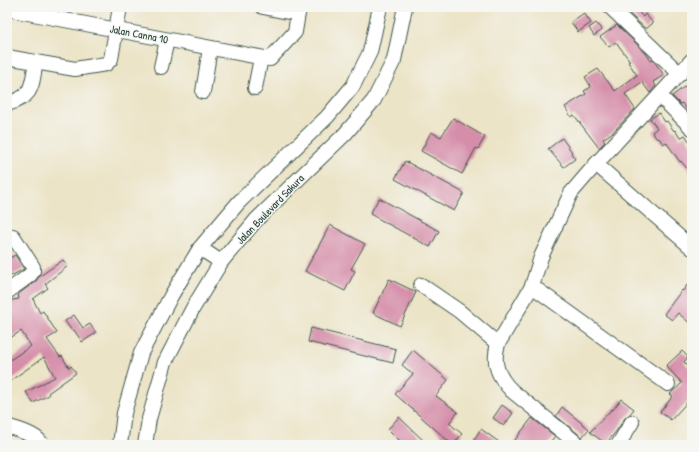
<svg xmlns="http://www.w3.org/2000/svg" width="699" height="452" font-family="'Patrick Hand',sans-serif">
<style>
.building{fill:#d58da9}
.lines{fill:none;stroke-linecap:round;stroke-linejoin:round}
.minor-casing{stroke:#3e564a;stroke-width:16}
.minor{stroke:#fff;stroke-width:14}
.labels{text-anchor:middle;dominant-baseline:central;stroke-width:3;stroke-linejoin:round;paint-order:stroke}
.street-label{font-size:11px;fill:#1f3d34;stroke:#f6f6f2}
</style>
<rect width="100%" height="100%" fill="#f6f6f2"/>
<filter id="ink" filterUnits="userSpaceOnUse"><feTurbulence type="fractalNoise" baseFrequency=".025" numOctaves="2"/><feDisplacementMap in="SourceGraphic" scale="8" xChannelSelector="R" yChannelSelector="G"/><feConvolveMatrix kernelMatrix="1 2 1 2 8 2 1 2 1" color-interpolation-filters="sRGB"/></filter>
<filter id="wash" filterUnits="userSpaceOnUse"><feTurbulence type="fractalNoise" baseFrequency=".012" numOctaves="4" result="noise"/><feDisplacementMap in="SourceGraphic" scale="16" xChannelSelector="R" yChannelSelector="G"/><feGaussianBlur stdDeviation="0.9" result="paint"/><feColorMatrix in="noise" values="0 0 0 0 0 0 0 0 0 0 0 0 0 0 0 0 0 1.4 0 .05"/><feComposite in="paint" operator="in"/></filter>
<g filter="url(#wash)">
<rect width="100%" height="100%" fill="#ece4c7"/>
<g id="blocks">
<!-- building -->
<g class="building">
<path d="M 622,7 L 634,7 L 643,17 L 645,14 L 653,23 L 646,29 Z"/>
<path d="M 584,13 L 591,23 L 578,32 L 571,22 Z"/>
<path d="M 596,23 L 602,30 L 594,36 L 589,28 Z"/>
<path d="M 617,25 L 638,45 L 643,52 L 645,52 L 651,61 L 653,60 L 654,61 L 664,75 L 653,82 L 656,86 L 650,93 L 642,82 L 625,94 L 635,109 L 613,132 L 603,139 L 605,142 L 599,148 L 574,115 L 571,117 L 565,107 L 586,94 L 584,91 L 591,87 L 585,77 L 598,69 L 615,91 L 637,75 L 628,62 L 630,61 L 616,42 L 609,47 L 600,37 Z"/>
<path d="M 692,81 L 692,116 L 682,103 L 680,104 L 672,96 Z"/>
<path d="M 659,113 L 665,122 L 667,121 L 674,131 L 675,130 L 680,138 L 685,135 L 692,145 L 692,175 L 681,161 L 680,162 L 666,142 L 663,144 L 659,138 L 657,139 L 652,132 L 657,128 L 650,119 Z"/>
<path d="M 453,118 L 485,137 L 478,149 L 476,148 L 462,174 L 421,151 L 431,132 L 441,137 Z"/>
<path d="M 562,138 L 572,152 L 571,153 L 575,159 L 564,167 L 548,149 Z"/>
<path d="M 405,161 L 464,193 L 454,211 L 395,179 Z"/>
<path d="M 379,198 L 439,231 L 430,247 L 370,214 Z"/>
<path d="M 330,225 L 365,244 L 351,269 L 355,271 L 345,291 L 305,271 Z"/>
<path d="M 15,255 L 24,269 L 7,278 L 7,260 Z"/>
<path d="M 63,260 L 68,266 L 45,284 L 48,288 L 33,299 L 40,313 L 43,311 L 57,333 L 47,339 L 60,357 L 62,356 L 69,368 L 71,366 L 76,373 L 48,393 L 49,395 L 33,403 L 26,392 L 55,377 L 44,357 L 7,383 L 7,362 L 31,346 L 21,331 L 7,340 L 7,301 L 19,299 L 18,294 L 35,282 L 40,276 Z"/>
<path d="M 389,279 L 416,292 L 400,326 L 373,313 Z"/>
<path d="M 687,285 L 692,289 L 692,325 L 678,313 L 672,320 L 664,314 L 682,290 L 683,291 Z"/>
<path d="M 74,315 L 83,328 L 90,324 L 96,333 L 82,342 L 74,330 L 72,331 L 65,321 Z"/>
<path d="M 311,328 L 396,349 L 393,363 L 308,342 Z"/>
<path d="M 413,350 L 448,380 L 436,396 L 458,412 L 449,423 L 462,434 L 453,445 L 395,394 L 413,374 L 402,365 Z"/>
<path d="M 682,351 L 688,357 L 684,362 L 692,370 L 692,397 L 671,420 L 660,412 L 673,396 L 670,394 L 682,383 L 666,366 Z"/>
<path d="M 621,399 L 634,409 L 630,414 L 625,418 L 617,430 L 606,444 L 590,432 L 612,409 L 613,410 Z"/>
<path d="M 502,405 L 513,413 L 504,426 L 493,418 Z"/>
<path d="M 562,407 L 589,429 L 582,437 L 556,416 Z"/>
<path d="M 399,417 L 428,445 L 404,445 L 388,429 Z"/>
<path d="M 532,418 L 555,436 L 548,445 L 511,445 Z"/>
<path d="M 481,429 L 503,445 L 482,445 L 474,439 Z"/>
</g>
</g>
</g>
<g filter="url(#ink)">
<use href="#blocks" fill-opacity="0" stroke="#3e564a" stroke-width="1"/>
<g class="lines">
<defs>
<g id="minor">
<path d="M 263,7 L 298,14"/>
<path d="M 610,7 L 680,74"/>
<path d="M 7,9 L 270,59 L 295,32 L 299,7"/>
<path d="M 7,57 L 75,69 L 106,64 L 111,59 L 120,7"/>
<path d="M 161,67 L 167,40"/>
<path d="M 255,88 L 261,58"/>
<path d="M 203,92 L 210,48"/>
<path d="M 660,96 L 692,128"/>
<path d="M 7,104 C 34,96 31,87 36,62"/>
<path d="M 596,164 L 692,248"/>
<path d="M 200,248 L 221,262"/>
<path d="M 421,285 L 459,311 L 498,344"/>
<path d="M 532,286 L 668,384"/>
<path d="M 7,292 L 30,275 L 33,271 L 33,267 L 13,236"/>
<path d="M 7,426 C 17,430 38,434 42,445"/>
<path d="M 120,445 L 124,413 L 141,353 L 171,296 L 200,248 L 239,202 L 327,117 L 353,86 L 370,52 L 380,7"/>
<path d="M 145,445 L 149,419 L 165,362 L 193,308 L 221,262 L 257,219 L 345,134 L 374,100 L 394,60 L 405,7"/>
<path d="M 579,445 L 512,391 C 498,377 492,363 498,344 L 532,286 L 541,257 L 571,193 L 596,164 L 692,60"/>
<path d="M 618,445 L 632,422"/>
</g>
</defs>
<!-- minor casing -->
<use href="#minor" class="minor-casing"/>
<!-- minor -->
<use href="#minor" class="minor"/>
</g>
</g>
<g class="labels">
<!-- street labels -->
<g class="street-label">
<text transform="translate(139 34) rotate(11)">Jalan Canna 10</text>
<text transform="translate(270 209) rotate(-46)">Jalan Boulevard Sakura</text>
</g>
</g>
<!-- margin -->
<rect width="699" height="452" fill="none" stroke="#f6f6f2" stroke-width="24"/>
</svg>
